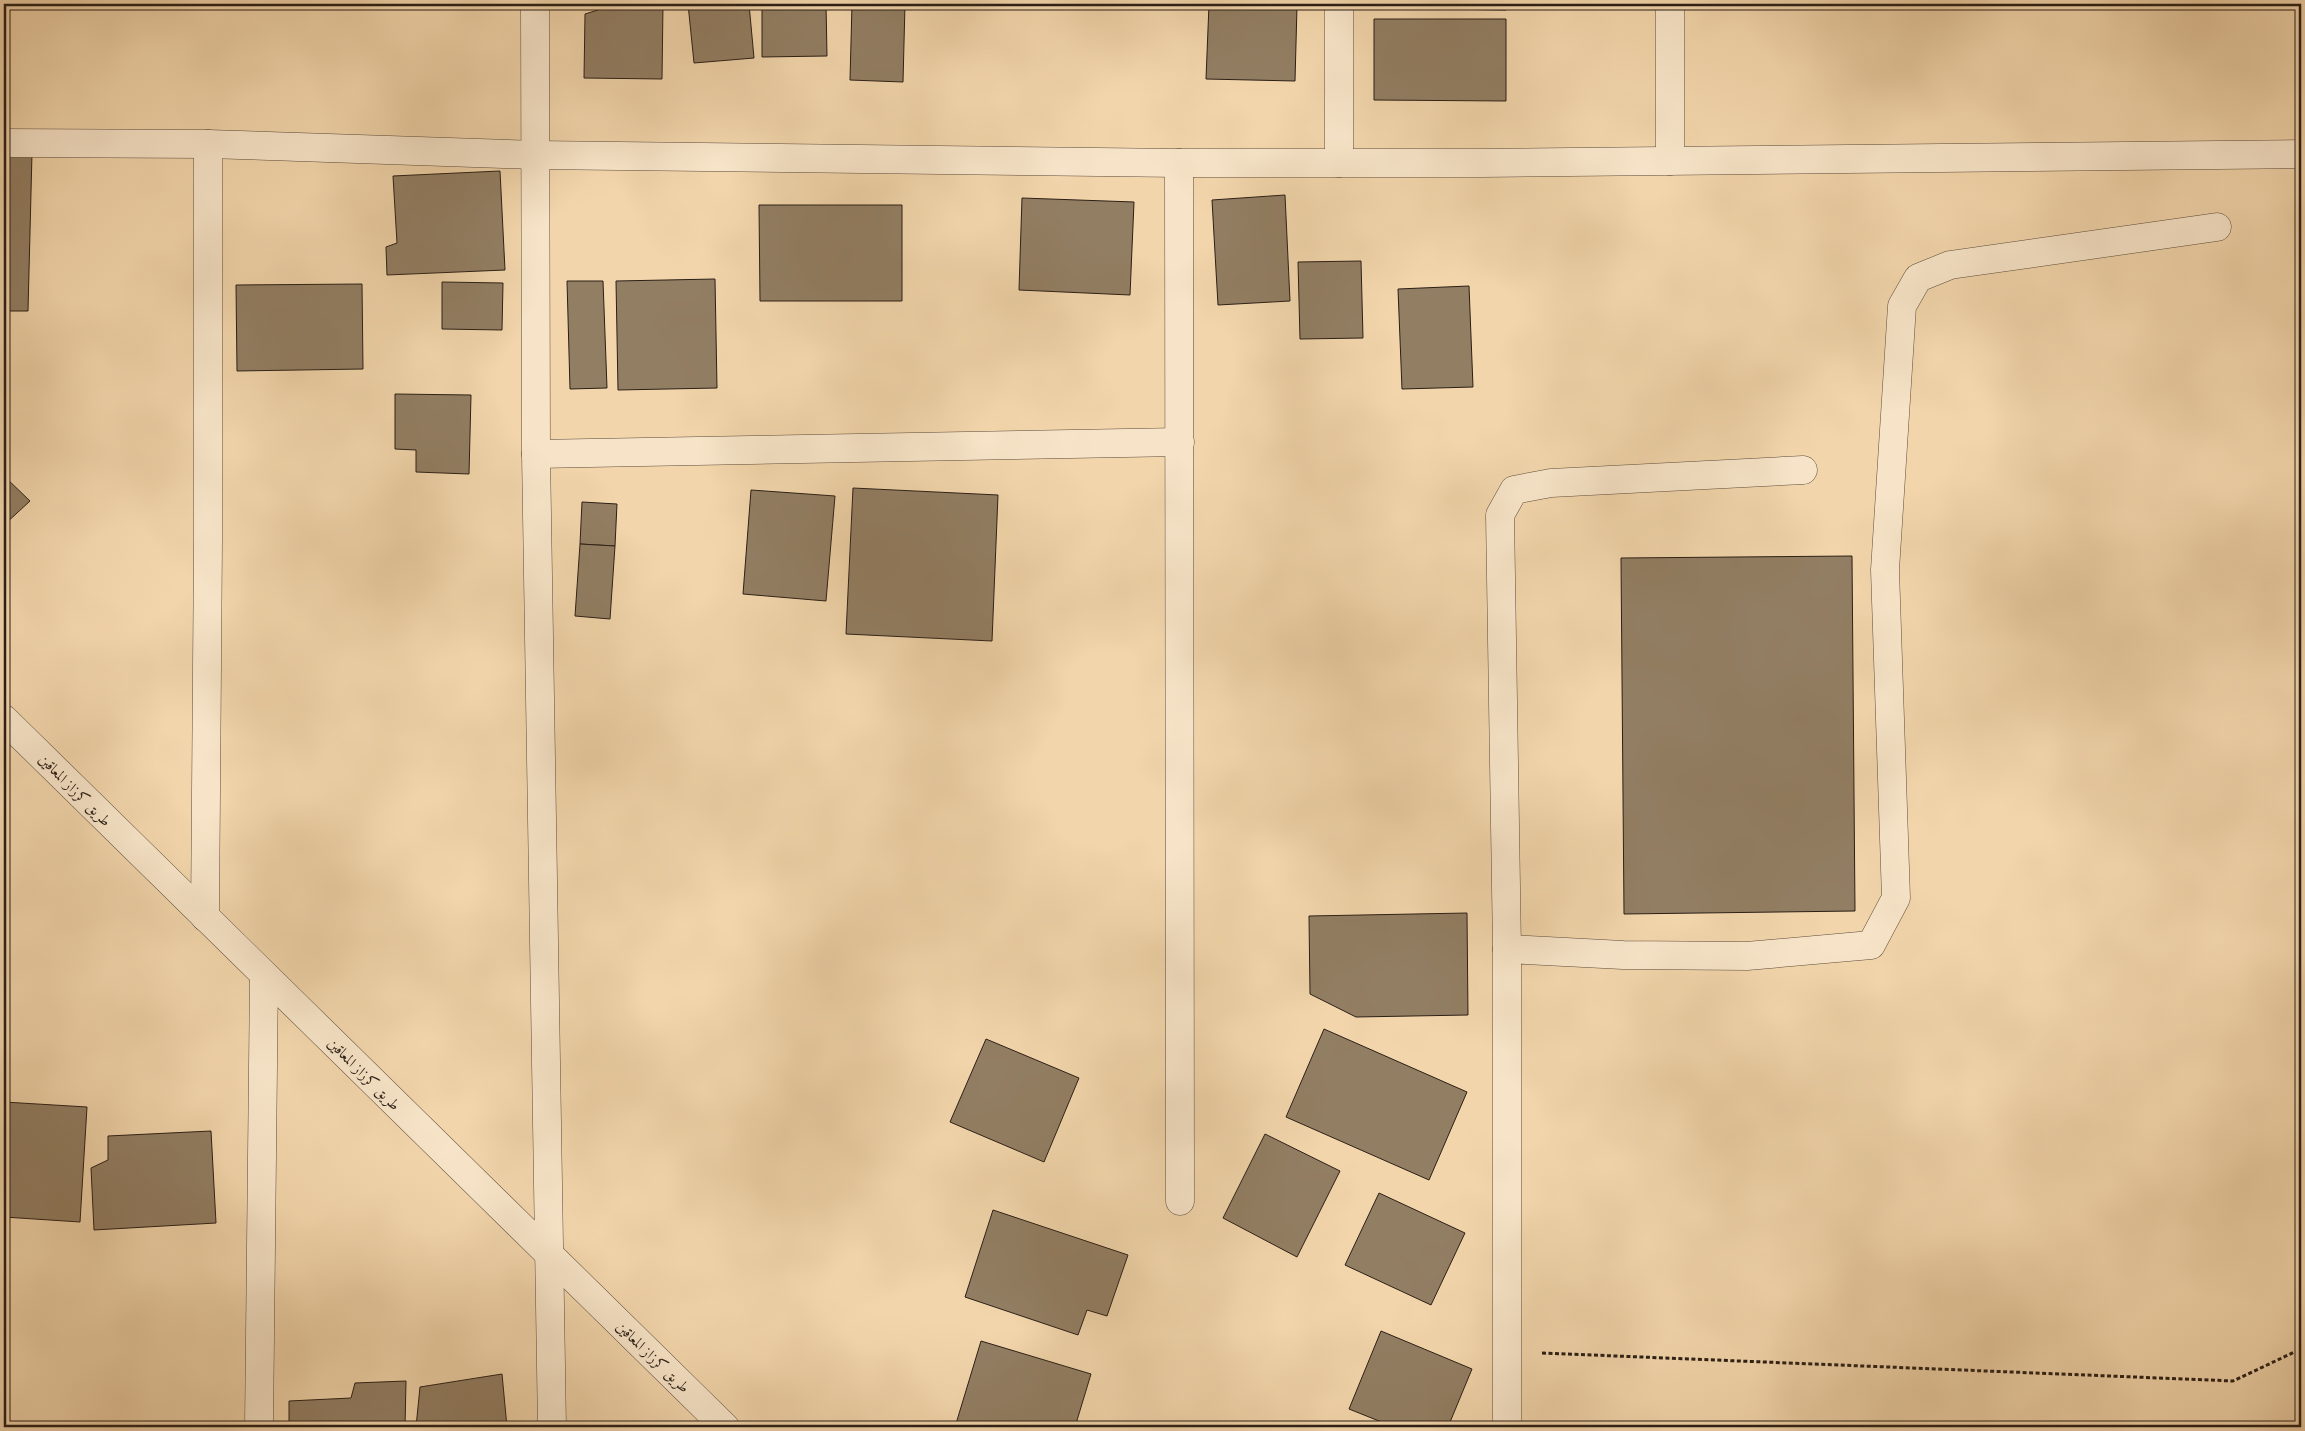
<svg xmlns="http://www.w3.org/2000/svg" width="2305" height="1431" font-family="'IM FELL Great Primer',Amiri,serif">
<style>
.building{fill:#927e63;stroke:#2b1f16}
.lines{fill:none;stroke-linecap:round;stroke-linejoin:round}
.minor-casing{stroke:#5d4c3b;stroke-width:29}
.path{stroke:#2b1f16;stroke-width:3;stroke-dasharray:4 2.5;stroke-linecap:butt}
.minor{stroke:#f7e4c8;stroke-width:28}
.labels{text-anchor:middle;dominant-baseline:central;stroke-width:4;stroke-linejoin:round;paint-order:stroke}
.street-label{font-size:15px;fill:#2b1f16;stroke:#f7e4c8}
</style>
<rect width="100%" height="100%" fill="#f2d5ab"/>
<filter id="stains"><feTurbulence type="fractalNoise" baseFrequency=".004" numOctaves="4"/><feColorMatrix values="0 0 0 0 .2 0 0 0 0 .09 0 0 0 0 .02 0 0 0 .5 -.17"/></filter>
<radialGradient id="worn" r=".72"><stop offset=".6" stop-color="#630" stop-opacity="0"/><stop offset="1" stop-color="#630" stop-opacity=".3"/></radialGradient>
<!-- building -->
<g class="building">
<path d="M 598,4 L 663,4 L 662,79 L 584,78 L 585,14 L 598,10 Z"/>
<path d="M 688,4 L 749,4 L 754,58 L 694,63 Z"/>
<path d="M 762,4 L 826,4 L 827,56 L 762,57 Z"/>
<path d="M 852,4 L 905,4 L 903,82 L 850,80 Z"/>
<path d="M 1209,4 L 1297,6 L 1295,81 L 1206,79 Z"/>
<path d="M 1374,4 L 1506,4 L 1506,10 L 1374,8 Z"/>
<path d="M 1374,19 L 1506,19 L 1506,101 L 1374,100 Z"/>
<path d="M 4,153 L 32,153 L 28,311 L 4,311 Z"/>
<path d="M 500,171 L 505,270 L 387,275 L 386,247 L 397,243 L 393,176 Z"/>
<path d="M 1285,195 L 1290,301 L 1218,305 L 1212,200 Z"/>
<path d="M 1022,198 L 1134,202 L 1130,295 L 1019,290 Z"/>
<path d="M 759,205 L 902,205 L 902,301 L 760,301 Z"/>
<path d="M 1361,261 L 1363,338 L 1300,339 L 1298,262 Z"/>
<path d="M 715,279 L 717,388 L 618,390 L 616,281 Z"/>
<path d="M 567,281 L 603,281 L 607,388 L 570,389 Z"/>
<path d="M 442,282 L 503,283 L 502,330 L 442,329 Z"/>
<path d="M 362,284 L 363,369 L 237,371 L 236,285 Z"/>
<path d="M 1469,286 L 1473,387 L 1402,389 L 1398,289 Z"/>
<path d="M 395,394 L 471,395 L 469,474 L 416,472 L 416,450 L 395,449 Z"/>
<path d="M 4,476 L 30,501 L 4,525 Z"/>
<path d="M 853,488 L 998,495 L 992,641 L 846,634 Z"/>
<path d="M 751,490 L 835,496 L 826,601 L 743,594 Z"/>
<path d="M 582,502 L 617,504 L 615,546 L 580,544 Z"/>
<path d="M 580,544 L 615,546 L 610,619 L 575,616 Z"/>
<path d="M 1852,556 L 1855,911 L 1624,914 L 1621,558 Z"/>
<path d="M 1467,913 L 1468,1015 L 1356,1017 L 1310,994 L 1309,916 Z"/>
<path d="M 1324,1029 L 1467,1092 L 1429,1180 L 1286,1117 Z"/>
<path d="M 986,1039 L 1079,1078 L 1044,1162 L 950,1122 Z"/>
<path d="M 4,1102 L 87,1107 L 80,1222 L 4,1217 Z"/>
<path d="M 211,1131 L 216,1223 L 94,1230 L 91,1168 L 108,1160 L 108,1136 Z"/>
<path d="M 1265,1134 L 1340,1171 L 1297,1257 L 1223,1218 Z"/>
<path d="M 1379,1193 L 1465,1233 L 1431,1305 L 1345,1265 Z"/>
<path d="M 993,1210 L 1128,1255 L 1107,1316 L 1087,1310 L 1078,1335 L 965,1297 Z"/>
<path d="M 1381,1331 L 1472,1369 L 1448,1427 L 1394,1427 L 1349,1409 Z"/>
<path d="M 981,1341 L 1091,1374 L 1075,1427 L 955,1427 Z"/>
<path d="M 502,1374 L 507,1427 L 416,1427 L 420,1387 Z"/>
<path d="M 406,1381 L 405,1427 L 289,1427 L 289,1401 L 351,1398 L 355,1383 Z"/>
</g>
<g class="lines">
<defs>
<g id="minor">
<path d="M 535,4 L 536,454 L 552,1427"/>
<path d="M 1670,4 L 1670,161"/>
<path d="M 4,143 L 208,144 L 536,155 L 1179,163 L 1483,163 L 2301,154"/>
<path d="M 1179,163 L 1180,1201"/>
<path d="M 1339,163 L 1339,4"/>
<path d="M 536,454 L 1180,442"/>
<path d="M 4,719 L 725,1427"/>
<path d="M 205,917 L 208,542 L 208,144"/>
<path d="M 1507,949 L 1500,515 L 1514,490 L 1551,483 L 1803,470"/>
<path d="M 259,1427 L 264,976"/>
<path d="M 1507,1427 L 1507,949 L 1623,955 L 1747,956 L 1871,945 L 1896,898 L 1885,570 L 1902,306 L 1918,278 L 1950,265 L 2217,227"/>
</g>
</defs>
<!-- minor casing -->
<use href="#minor" class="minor-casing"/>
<!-- path -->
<path class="path" d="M 1542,1353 L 2233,1381 L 2301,1349"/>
<!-- minor -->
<use href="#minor" class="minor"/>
</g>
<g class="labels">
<!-- street labels -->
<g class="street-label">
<text transform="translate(75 790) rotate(45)">طريق كرزاز المعاقين</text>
<text transform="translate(364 1074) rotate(45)">طريق كرزاز المعاقين</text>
<text transform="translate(653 1357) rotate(44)">طريق كرزاز المعاقين</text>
</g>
</g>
<!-- margin -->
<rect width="2305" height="1431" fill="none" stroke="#f2d5ab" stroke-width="20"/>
<rect x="5" y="5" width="2295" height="1421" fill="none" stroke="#2b1f16" stroke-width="2.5"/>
<rect x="10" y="10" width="2285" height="1411" fill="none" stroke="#2b1f16"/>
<rect width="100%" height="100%" filter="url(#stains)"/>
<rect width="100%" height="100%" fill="url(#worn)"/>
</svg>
